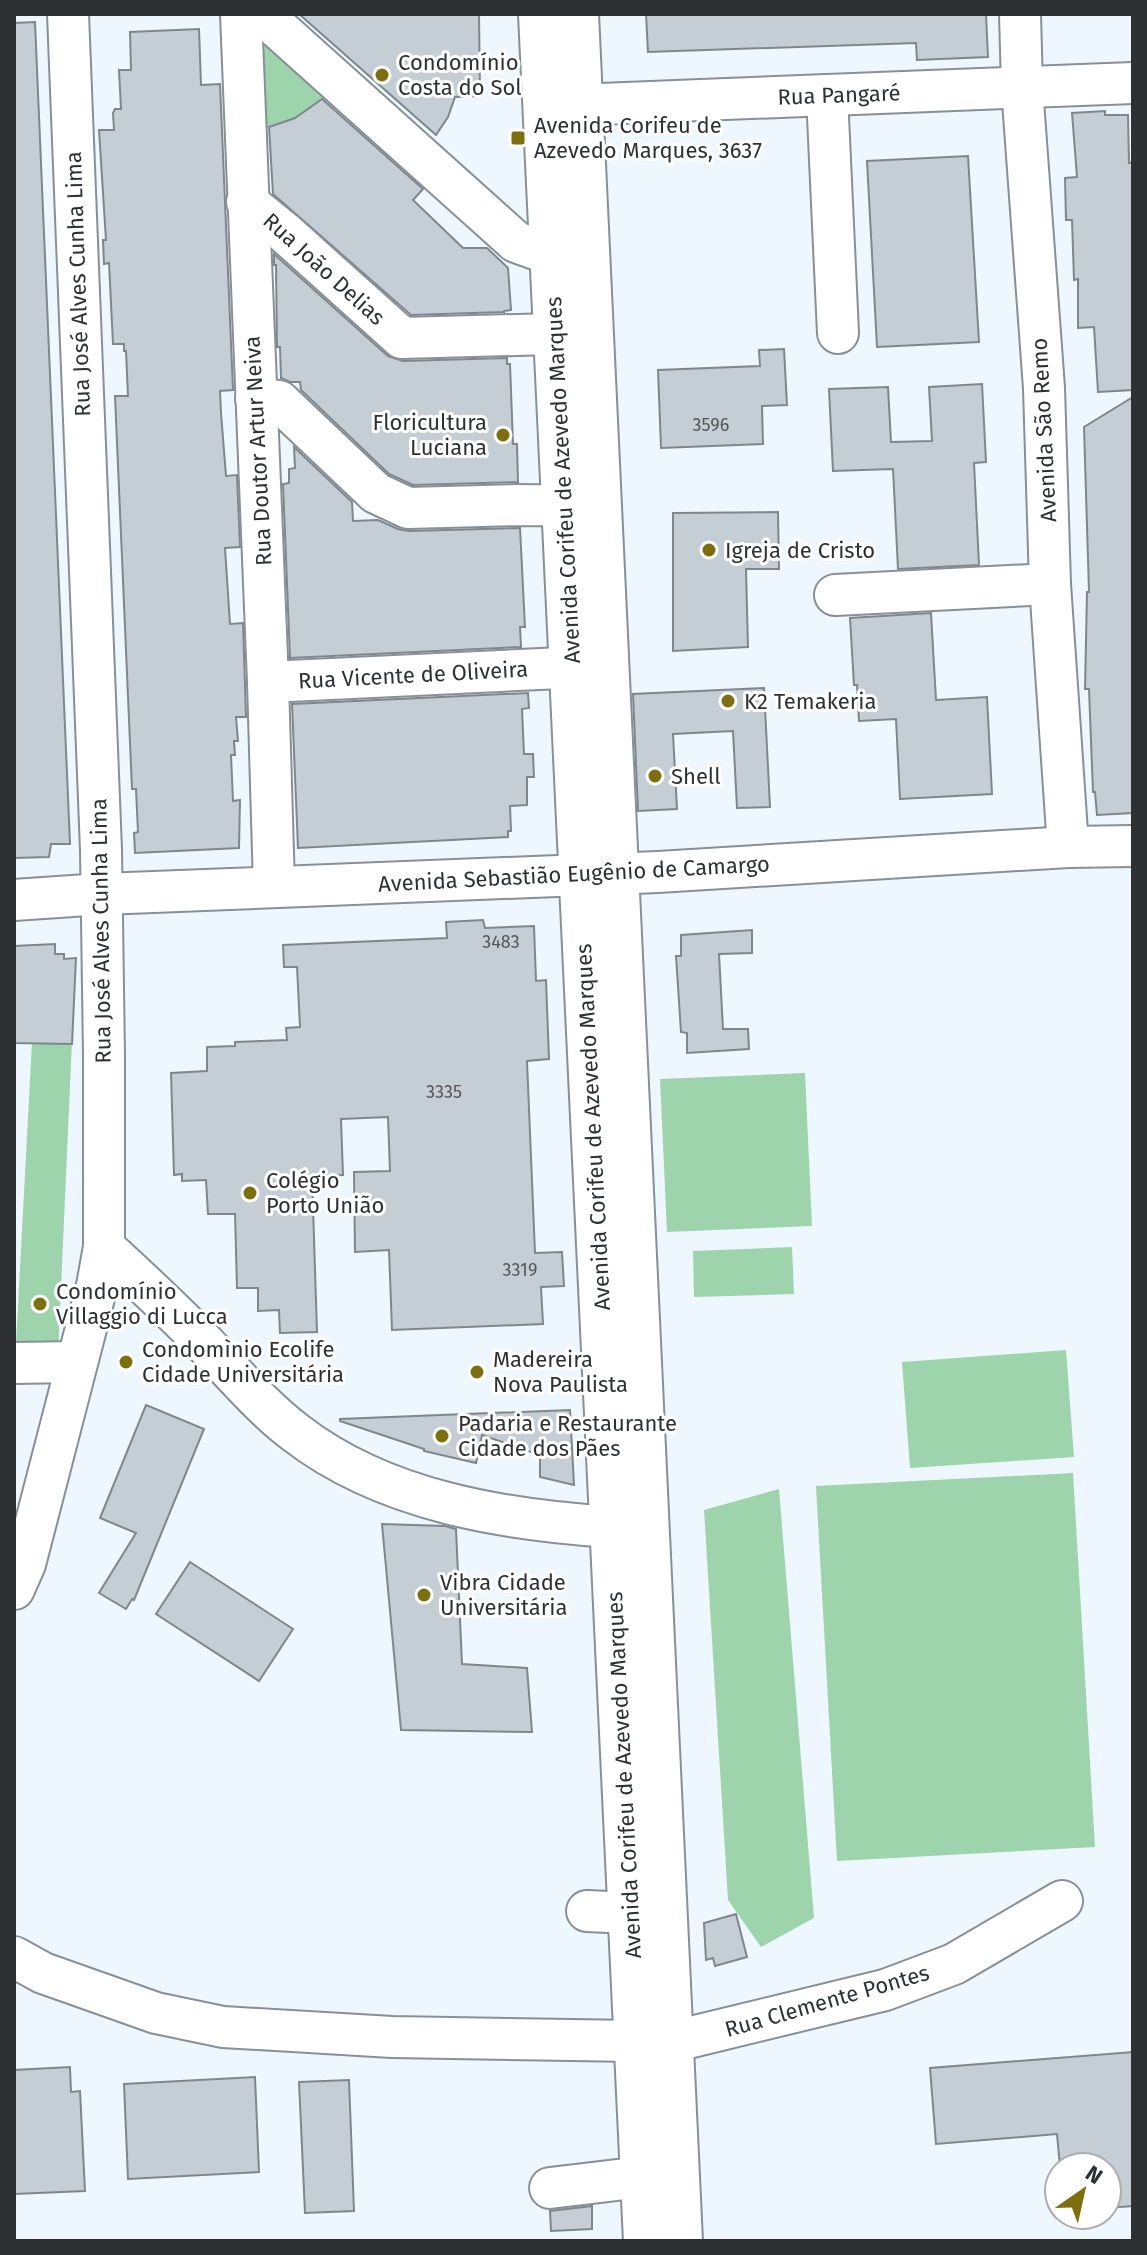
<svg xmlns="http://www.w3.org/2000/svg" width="1147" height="2255" font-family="'Fira Sans',sans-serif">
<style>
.green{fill:#9dd4ac}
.building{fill:#c5ced5;stroke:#7f878d;stroke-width:2}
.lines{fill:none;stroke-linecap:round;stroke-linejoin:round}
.minor-casing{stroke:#889097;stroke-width:44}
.major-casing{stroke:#889097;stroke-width:48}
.minor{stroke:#fff;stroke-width:40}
.major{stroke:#fff;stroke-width:44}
.poi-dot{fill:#7d6f0d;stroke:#fff;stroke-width:3}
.labels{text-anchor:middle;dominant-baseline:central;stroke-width:6;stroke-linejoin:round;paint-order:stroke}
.number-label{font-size:18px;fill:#54585c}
.poi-label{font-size:22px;fill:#2e3134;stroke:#fff;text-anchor:start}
.street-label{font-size:22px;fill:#2e3134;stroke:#fff}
</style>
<rect width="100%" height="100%" fill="#eef7fe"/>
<!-- green -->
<g class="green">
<path d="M 260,38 L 324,97 L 295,118 L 264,128 Z"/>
<path d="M 72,1041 L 57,1378 L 14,1381 L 32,1042 Z"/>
<path d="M 805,1073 L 812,1226 L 667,1232 L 660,1079 Z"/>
<path d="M 792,1247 L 794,1294 L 694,1297 L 693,1251 Z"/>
<path d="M 1066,1350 L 1074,1457 L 910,1468 L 902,1362 Z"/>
<path d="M 1073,1473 L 1095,1847 L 837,1861 L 816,1486 Z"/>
<path d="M 779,1489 L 814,1918 L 761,1947 L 728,1900 L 704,1510 Z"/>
</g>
<!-- building -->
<g class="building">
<path d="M 299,14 L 479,14 L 480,96 L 455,97 L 448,117 L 436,135 Z"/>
<path d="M 646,14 L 986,14 L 988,57 L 917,60 L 916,43 L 648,52 Z"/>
<path d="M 35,22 L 70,844 L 51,844 L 49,857 L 14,858 L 14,23 Z"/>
<path d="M 199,29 L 201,85 L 220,84 L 233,390 L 220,391 L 221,413 L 226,476 L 237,475 L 240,547 L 225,548 L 230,624 L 243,623 L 246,717 L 236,717 L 238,741 L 234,741 L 235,755 L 231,755 L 233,801 L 240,800 L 239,848 L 135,853 L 134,833 L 138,832 L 136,789 L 132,789 L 115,396 L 128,396 L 126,351 L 124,351 L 124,344 L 113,344 L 109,263 L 104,264 L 103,240 L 106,240 L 99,130 L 114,130 L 113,113 L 115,109 L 121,109 L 119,70 L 131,70 L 130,32 Z"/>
<path d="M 322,99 L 423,189 L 413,200 L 463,248 L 487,248 L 508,268 L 511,310 L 504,311 L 504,312 L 411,315 L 273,194 L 269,127 L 295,118 Z"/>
<path d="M 1105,111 L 1105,115 L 1128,115 L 1129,163 L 1133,162 L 1133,390 L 1098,392 L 1094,327 L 1078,328 L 1078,279 L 1074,280 L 1072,220 L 1066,220 L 1065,178 L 1077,177 L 1072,113 Z"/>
<path d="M 968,156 L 979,342 L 877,347 L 867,161 Z"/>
<path d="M 274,254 L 388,356 L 403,361 L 507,358 L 507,364 L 510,364 L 513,444 L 517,444 L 518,482 L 413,485 L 389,474 L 301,390 L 300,382 L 290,382 L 281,378 L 280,347 L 277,347 L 276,265 L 274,265 Z"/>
<path d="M 784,349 L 787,405 L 762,406 L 763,444 L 661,448 L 658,370 L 760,366 L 759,350 Z"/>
<path d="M 982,384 L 986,462 L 974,463 L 979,565 L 898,569 L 893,469 L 833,471 L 829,389 L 888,387 L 891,442 L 932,441 L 929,387 Z"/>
<path d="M 1133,397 L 1133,813 L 1097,815 L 1095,792 L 1093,792 L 1089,689 L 1085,689 L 1087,592 L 1089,592 L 1084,427 Z"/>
<path d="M 294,447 L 352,502 L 353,521 L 378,520 L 398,529 L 409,531 L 520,528 L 525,627 L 520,627 L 521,647 L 290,658 L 283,484 L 289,483 L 289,469 L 295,468 Z"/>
<path d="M 778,512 L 779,569 L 746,569 L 748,647 L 673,651 L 673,513 Z"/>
<path d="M 931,613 L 936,700 L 987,697 L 992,794 L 900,799 L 896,719 L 859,721 L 857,685 L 854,685 L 850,618 Z"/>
<path d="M 764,688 L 770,807 L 737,808 L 733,731 L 673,734 L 677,809 L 638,811 L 633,694 Z"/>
<path d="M 528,693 L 529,708 L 522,709 L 524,754 L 533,754 L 534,777 L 527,777 L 527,805 L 510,806 L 511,831 L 508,831 L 508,837 L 298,848 L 292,704 Z"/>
<path d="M 483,920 L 485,928 L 534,926 L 536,981 L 546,980 L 549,1059 L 527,1061 L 535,1253 L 562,1252 L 564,1286 L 541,1287 L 543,1324 L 392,1330 L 389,1250 L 355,1252 L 354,1172 L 390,1171 L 388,1117 L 341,1119 L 343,1175 L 312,1176 L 317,1332 L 280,1333 L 279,1310 L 258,1311 L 258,1288 L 237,1288 L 235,1214 L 208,1214 L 206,1180 L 182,1181 L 182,1174 L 174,1175 L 171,1073 L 207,1071 L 207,1047 L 235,1046 L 235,1042 L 287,1040 L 286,1028 L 300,1027 L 297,967 L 284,967 L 283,945 L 447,938 L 446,922 Z"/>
<path d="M 752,930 L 752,953 L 719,954 L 723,1029 L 748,1029 L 749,1049 L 687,1053 L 687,1033 L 681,1032 L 676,956 L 681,956 L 681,935 Z"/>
<path d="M 55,944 L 55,954 L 64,954 L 64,959 L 76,958 L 72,1044 L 14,1043 L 14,946 Z"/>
<path d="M 146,1405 L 204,1429 L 134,1600 L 132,1599 L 126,1609 L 99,1593 L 136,1533 L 100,1518 Z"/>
<path d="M 570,1410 L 574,1485 L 540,1477 L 540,1455 L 482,1435 L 476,1463 L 424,1451 L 424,1449 L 340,1421 L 340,1419 Z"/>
<path d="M 382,1524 L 445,1526 L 456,1529 L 462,1664 L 527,1668 L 532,1732 L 401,1730 Z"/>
<path d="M 190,1562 L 293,1629 L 259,1681 L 156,1614 Z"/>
<path d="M 736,1914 L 747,1957 L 715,1966 L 713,1958 L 706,1960 L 704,1923 Z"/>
<path d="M 1133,2052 L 1133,2206 L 1107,2208 L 1107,2167 L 1060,2167 L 1057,2134 L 936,2144 L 930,2068 Z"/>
<path d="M 70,2067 L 71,2092 L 80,2091 L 85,2191 L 14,2194 L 14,2070 Z"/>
<path d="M 255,2077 L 259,2172 L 128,2179 L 124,2084 Z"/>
<path d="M 349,2080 L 354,2211 L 305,2213 L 299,2082 Z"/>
<path d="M 592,2206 L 592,2229 L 551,2231 L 550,2211 Z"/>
</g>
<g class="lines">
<defs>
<g id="minor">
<path d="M 241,14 L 268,682 L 274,887"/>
<path d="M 262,14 L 516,242 L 552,255 L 584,256"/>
<path d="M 1020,14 L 1022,87 L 1044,388 L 1050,584 L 1068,847"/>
<path d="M 827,95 L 838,333"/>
<path d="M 549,106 L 1133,83"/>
<path d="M 247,202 L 284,232 L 402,338 L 588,333"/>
<path d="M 256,398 L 279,401 L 376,493 L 408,508 L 517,505 L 595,506"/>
<path d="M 835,595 L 1050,584"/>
<path d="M 268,682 L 604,666"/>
<path d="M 14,900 L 102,894 L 658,872 L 1068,847 L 1133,846"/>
<path d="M 104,1247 C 140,1280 176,1313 209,1348 C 237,1377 264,1409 296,1433 C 384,1501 504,1520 612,1527"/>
<path d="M 14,1363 L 76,1362"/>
<path d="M 14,1589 L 25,1564 L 97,1286 L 104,1247 L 104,1056 L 101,850 L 68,14"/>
<path d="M 587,1911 L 630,1913"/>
<path d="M 14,1957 L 43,1973 L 156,2013 L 223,2027 L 392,2037 L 635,2041"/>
<path d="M 671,2042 L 885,1990 L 954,1964 L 1062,1901"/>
<path d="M 550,2188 L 642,2177"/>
</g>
<g id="major">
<path d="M 541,14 L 646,2241"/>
<path d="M 576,14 L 680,2241"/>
</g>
</defs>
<!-- minor casing -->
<use href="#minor" class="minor-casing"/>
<!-- major casing -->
<use href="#major" class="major-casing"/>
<!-- minor -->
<use href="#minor" class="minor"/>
<!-- major -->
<use href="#major" class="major"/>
</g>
<!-- markers -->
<g class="poi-dot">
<circle cx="382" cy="75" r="8"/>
<rect x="510" y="130" width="16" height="16" rx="4"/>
<circle cx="503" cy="435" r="8"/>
<circle cx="709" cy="550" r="8"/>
<circle cx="728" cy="701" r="8"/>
<circle cx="655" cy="776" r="8"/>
<circle cx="250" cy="1193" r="8"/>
<circle cx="40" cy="1304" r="8"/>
<circle cx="126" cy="1362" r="8"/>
<circle cx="477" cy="1372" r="8"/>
<circle cx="442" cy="1436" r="8"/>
<circle cx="424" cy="1595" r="8"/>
</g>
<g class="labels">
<!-- number labels -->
<g class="number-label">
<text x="711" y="425">3596</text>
<text x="501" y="942">3483</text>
<text x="444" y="1092">3335</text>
<text x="520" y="1270">3319</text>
</g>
<!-- poi labels -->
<g class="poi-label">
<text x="398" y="62">Condomínio<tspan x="398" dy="25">Costa do Sol</tspan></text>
<text x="534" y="125">Avenida Corifeu de<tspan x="534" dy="25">Azevedo Marques, 3637</tspan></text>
<text x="487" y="422" text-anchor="end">Floricultura<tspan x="487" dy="25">Luciana</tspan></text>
<text x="725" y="550">Igreja de Cristo</text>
<text x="744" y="701">K2 Temakeria</text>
<text x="671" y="776">Shell</text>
<text x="266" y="1180">Colégio<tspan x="266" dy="25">Porto União</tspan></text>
<text x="56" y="1291">Condomínio<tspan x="56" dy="25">Villaggio di Lucca</tspan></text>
<text x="142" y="1349">Condomìnio Ecolife<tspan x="142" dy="25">Cidade Universitária</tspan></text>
<text x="493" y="1359">Madereira<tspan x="493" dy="25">Nova Paulista</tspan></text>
<text x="458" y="1423">Padaria e Restaurante<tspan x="458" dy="25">Cidade dos Pães</tspan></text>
<text x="440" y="1582">Vibra Cidade<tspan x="440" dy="25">Universitária</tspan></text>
</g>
<!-- street labels -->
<g class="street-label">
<text transform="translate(839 95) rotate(-2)">Rua Pangaré</text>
<text transform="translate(324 269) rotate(42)">Rua João Delias</text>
<text transform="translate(78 284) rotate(-92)">Rua José Alves Cunha Lima</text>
<text transform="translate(1044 430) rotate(-93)">Avenida São Remo</text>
<text transform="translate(258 451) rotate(-93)">Rua Doutor Artur Neiva</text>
<text transform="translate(563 480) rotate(-93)">Avenida Corifeu de Azevedo Marques</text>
<text transform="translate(413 675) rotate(-3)">Rua Vicente de Oliveira</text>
<text transform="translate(574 874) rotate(-3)">Avenida Sebastião Eugênio de Camargo</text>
<text transform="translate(101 931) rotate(-91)">Rua José Alves Cunha Lima</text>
<text transform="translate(593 1127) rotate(-93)">Avenida Corifeu de Azevedo Marques</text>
<text transform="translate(624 1775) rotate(-93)">Avenida Corifeu de Azevedo Marques</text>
<text transform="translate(827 2001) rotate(-16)">Rua Clemente Pontes</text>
</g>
</g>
<!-- border -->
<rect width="1147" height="2255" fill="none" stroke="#2e3134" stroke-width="32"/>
<!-- north arrow -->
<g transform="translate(1083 2191) rotate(34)"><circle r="38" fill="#ffffff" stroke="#abadae" stroke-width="2"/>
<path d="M0-6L14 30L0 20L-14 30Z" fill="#7d6f0d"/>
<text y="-12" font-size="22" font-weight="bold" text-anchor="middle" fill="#2e3134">N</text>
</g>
</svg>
